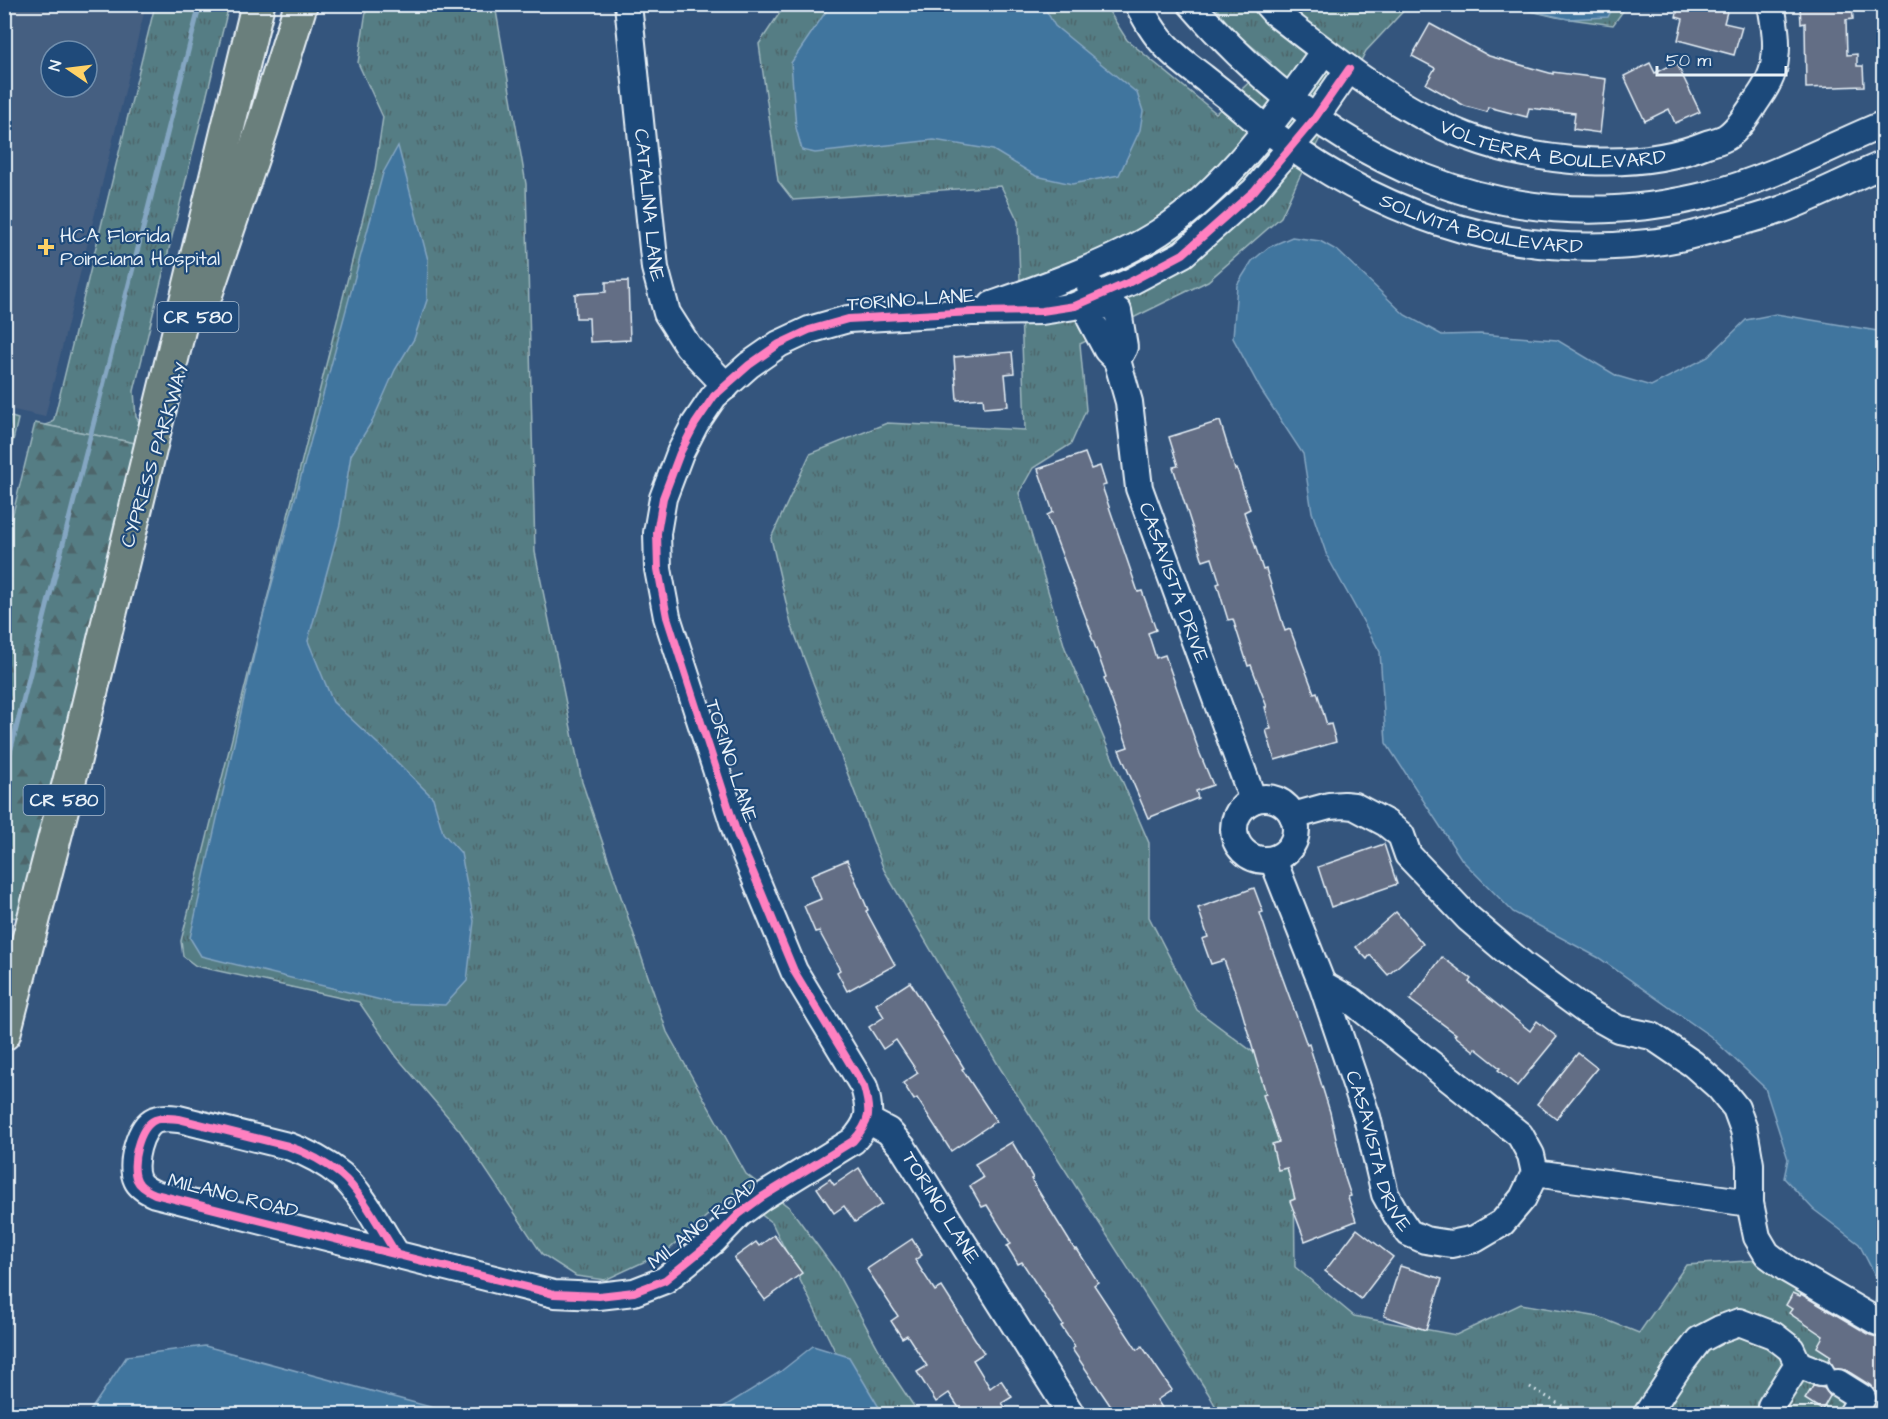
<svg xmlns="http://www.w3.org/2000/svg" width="1888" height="1419" font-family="'Architects Daughter',sans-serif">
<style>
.built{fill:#455f81;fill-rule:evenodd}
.grass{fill:url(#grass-tufts);stroke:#9eb7be;stroke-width:1.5}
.forest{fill:url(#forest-firs);stroke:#9eb7be;stroke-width:1.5}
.water{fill:#41749e;stroke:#84a6c2;stroke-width:1.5}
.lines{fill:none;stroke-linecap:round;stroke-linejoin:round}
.stream{stroke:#84a6c2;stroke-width:5}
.building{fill:#646e85;stroke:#e8f1f8;stroke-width:1.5}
.minor-casing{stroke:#e8f1f8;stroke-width:30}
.major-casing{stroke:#e8f1f8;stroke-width:36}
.path{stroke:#e8f1f8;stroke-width:3;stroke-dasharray:1.5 4.5;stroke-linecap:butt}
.minor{stroke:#1f4a7a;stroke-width:26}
.major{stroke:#6b7f7c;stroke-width:32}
.cycleway-casing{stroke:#1f4a7a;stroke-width:11}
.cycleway{stroke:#ff80c0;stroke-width:8}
.poi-dot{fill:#ffd166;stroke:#1f4a7a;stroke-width:2}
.labels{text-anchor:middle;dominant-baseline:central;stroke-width:4.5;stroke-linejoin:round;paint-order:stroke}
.shield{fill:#1f4a7a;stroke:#acbfd2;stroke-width:1.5}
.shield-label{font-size:18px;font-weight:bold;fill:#e8f1f8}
.street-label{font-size:20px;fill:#e8f1f8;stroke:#1f4a7a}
.poi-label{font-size:20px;fill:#e8f1f8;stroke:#1f4a7a;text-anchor:start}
</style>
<defs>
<pattern id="grass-tufts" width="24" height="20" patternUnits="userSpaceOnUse" patternTransform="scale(1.5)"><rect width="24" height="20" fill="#547d84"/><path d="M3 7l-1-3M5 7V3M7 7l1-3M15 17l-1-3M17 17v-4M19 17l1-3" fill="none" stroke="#4e656a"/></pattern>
<pattern id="forest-firs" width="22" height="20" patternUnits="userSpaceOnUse" patternTransform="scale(1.5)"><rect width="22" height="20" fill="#547d84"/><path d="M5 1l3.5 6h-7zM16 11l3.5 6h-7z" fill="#4e656a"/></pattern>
</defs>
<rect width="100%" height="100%" fill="#34557d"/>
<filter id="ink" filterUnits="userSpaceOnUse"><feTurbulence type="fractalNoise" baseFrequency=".0167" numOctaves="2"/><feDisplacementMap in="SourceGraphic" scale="12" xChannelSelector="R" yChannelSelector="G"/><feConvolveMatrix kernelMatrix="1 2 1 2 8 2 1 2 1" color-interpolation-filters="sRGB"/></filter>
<g filter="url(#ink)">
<!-- built -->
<path class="built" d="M 5,4 L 146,5 L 45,417 L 5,408 ZM 51,51 L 87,51 L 87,87 L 51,87 Z"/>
<!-- grass -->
<g class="grass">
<path d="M 1628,4 L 1613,25 L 1556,17 L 1505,5 Z"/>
<path d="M 155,5 L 229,5 L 134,391 L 136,417 L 144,429 L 140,444 L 45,425 L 51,423 L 54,419 Z"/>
<path d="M 367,5 L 495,5 L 526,184 L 535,552 L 582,782 L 667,1032 L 746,1174 L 790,1208 L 836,1271 L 891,1372 L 919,1414 L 874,1414 L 836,1353 L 772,1223 L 733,1193 L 667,1251 L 605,1280 L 576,1276 L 542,1254 L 460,1131 L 396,1056 L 359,1002 L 196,966 L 183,956 L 181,941 L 375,170 L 383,117 L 358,63 Z"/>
<path d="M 785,5 L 1105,5 L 1127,40 L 1216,113 L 1271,62 L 1232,30 L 1214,5 L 1409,5 L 1366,51 L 1299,178 L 1281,217 L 1208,281 L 1080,344 L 1086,410 L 1071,444 L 1033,468 L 1019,493 L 1065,648 L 1149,843 L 1149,917 L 1197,1010 L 1293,1082 L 1295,1267 L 1354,1316 L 1456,1335 L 1521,1304 L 1599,1317 L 1639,1333 L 1686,1265 L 1776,1259 L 1874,1308 L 1883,1304 L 1883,1414 L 1220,1414 L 1208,1393 L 1000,1068 L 884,870 L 791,624 L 771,538 L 810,454 L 887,423 L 1025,430 L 1018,221 L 1001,186 L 793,200 L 778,181 L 759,44 Z"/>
</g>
<!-- forest -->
<g class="forest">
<path d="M 5,415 L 18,419 L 5,475 L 4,415 Z"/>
<path d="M 35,423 L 140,444 L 24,918 L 5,917 L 5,546 Z"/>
</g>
<!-- water -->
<g class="water">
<path d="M 831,4 L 1043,5 L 1055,26 L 1137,93 L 1143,111 L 1140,130 L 1119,175 L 1072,184 L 1036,176 L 993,150 L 934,140 L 815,153 L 802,150 L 796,128 L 791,63 Z"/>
<path d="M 1505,5 L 1614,5 L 1608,17 L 1568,19 Z"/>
<path d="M 398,146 L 428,260 L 427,300 L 414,339 L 395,370 L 373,420 L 351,455 L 340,524 L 308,641 L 333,702 L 391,756 L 433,798 L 443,833 L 461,853 L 474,921 L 467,981 L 445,1005 L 393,1003 L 201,956 L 190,938 L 260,628 L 383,173 Z"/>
<path d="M 1292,237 L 1320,241 L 1338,251 L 1405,315 L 1442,335 L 1480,334 L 1557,340 L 1617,376 L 1651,386 L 1708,357 L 1746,320 L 1776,314 L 1883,332 L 1883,1314 L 1874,1308 L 1879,1283 L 1859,1244 L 1813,1209 L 1784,1178 L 1788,1159 L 1765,1088 L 1710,1036 L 1599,958 L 1513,912 L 1462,860 L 1386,743 L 1380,652 L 1327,556 L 1312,512 L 1303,454 L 1261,390 L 1233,338 L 1237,285 L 1252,261 L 1269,247 Z"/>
<path d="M 205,1346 L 456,1414 L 88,1414 L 127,1356 Z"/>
<path d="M 813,1346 L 849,1357 L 883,1414 L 712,1414 L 780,1372 Z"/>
</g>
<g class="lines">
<!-- stream -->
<path class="stream" d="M 4,776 L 200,4"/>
</g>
<!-- building -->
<g class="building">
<path d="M 1679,4 L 1729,4 L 1724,23 L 1742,27 L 1734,55 L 1678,40 L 1683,19 L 1676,17 Z"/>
<path d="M 1817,4 L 1852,4 L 1853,19 L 1846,20 L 1847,55 L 1857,54 L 1857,66 L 1863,66 L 1864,86 L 1806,88 L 1805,23 L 1801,24 L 1800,6 Z"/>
<path d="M 1430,24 L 1489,56 L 1553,74 L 1553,72 L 1606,79 L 1600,133 L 1573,129 L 1575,113 L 1529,108 L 1527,117 L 1488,107 L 1487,112 L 1465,106 L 1426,84 L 1435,68 L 1412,56 Z"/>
<path d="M 1676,62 L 1700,112 L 1675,123 L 1669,109 L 1645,121 L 1624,76 L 1650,63 L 1655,73 Z"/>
<path d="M 628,281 L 630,340 L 590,342 L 589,318 L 576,318 L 575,294 L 606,292 L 606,282 Z"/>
<path d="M 1012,352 L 1014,373 L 1005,374 L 1008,406 L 984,408 L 983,398 L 957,400 L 954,357 Z"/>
<path d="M 1220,421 L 1235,470 L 1237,469 L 1250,509 L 1244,512 L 1263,570 L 1266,569 L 1285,631 L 1290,629 L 1314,693 L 1317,692 L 1327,725 L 1331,724 L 1336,742 L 1275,760 L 1266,730 L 1271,729 L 1265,707 L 1267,707 L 1251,665 L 1248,666 L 1233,619 L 1228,620 L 1217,584 L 1220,583 L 1212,558 L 1203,561 L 1173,467 L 1178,466 L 1169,437 Z"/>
<path d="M 1085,453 L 1091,469 L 1100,466 L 1106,485 L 1102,486 L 1138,592 L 1142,591 L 1156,630 L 1148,633 L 1156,658 L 1165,655 L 1200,754 L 1213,785 L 1196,791 L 1198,798 L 1148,818 L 1119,750 L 1128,747 L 1104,678 L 1106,677 L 1091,635 L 1092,634 L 1047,515 L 1053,512 L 1038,469 Z"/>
<path d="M 1384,844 L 1397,884 L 1331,907 L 1318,867 Z"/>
<path d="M 847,860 L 868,910 L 866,911 L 895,965 L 847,991 L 837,972 L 840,970 L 819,931 L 815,932 L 804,906 L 821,899 L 811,875 Z"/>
<path d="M 1254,888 L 1263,912 L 1260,913 L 1272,949 L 1307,1045 L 1309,1044 L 1330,1112 L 1344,1175 L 1351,1196 L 1348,1197 L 1356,1221 L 1305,1241 L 1290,1201 L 1295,1199 L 1287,1168 L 1278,1170 L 1272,1144 L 1279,1142 L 1263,1095 L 1266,1094 L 1240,1005 L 1224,960 L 1211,964 L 1202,939 L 1208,937 L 1198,908 Z"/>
<path d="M 1396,912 L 1423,944 L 1388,975 L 1370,955 L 1367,959 L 1356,947 Z"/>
<path d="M 1442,957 L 1471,979 L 1469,982 L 1530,1031 L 1537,1021 L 1557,1037 L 1517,1086 L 1498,1070 L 1500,1068 L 1475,1048 L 1474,1051 L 1454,1035 L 1456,1034 L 1410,1000 Z"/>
<path d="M 910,982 L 964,1068 L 962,1069 L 996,1121 L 951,1151 L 917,1098 L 914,1100 L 903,1083 L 918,1073 L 896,1040 L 883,1049 L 869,1027 L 884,1017 L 876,1004 Z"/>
<path d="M 1578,1053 L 1597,1068 L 1556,1119 L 1537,1104 Z"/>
<path d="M 1012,1142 L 1033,1178 L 1031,1179 L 1075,1250 L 1077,1249 L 1098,1282 L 1094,1285 L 1137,1350 L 1142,1346 L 1172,1390 L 1157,1400 L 1166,1414 L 1116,1414 L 1072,1349 L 1075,1347 L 1061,1326 L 1063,1325 L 1022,1262 L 1018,1264 L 1007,1246 L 1011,1244 L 987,1205 L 982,1207 L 970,1186 L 983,1178 L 975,1164 Z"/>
<path d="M 859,1168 L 882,1204 L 855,1222 L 844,1206 L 834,1213 L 817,1188 L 830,1179 L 834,1185 Z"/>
<path d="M 1357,1229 L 1393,1257 L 1361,1299 L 1325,1271 Z"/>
<path d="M 774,1235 L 802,1273 L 765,1300 L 734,1258 L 756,1242 L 759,1246 Z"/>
<path d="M 912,1239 L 922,1255 L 915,1260 L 935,1291 L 942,1287 L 984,1353 L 973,1360 L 990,1388 L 1001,1380 L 1012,1397 L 1002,1403 L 1010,1414 L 963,1414 L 949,1393 L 936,1402 L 917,1372 L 927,1366 L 907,1335 L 902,1338 L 891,1321 L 898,1316 L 867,1269 Z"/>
<path d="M 1400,1266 L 1442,1279 L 1426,1330 L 1384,1316 Z"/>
<path d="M 1793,1293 L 1800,1296 L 1801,1294 L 1870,1335 L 1884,1339 L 1884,1397 L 1876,1392 L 1870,1385 L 1846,1370 L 1835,1369 L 1829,1360 L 1831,1356 L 1817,1347 L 1823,1336 L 1789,1313 L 1792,1309 L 1786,1305 Z"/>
<path d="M 1813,1386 L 1824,1388 L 1830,1396 L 1822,1410 L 1805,1399 Z"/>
</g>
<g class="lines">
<defs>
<g id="minor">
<path id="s1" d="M 628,4 L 655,268 L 667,313 L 688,346 L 726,386"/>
<path id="s2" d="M 1138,4 C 1146,19 1154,34 1166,46 C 1177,58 1191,68 1204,78 C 1221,91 1237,104 1253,118 C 1365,210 1502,261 1648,243 C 1678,240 1707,231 1736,223 C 1751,219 1766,215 1780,210 C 1815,197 1849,179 1884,164"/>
<path d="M 1191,4 C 1327,160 1503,247 1711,194 C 1772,178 1826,148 1884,124"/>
<path id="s3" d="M 1267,4 L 1275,13 C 1335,59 1394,108 1466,136 C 1537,163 1635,173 1707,144 C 1714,142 1723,140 1728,136 C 1740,127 1749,112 1757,100 C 1765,89 1774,73 1775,59 C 1778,41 1774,22 1771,4"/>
<path d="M 1090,286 L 1095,297 L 1118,311 L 1124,347 L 1117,360 L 1107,350 L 1091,320 L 1095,297"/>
<path d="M 992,305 C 1046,286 1112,263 1160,232 C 1225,190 1280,114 1324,51"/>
<path id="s4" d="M 1117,360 L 1129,402 L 1139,488 L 1253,800"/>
<circle cx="1265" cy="829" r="31"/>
<path d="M 1293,816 L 1329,806 L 1344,805 L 1354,806 L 1386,823 L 1401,835 L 1408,855 L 1468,918 L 1522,964 L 1586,1011 L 1618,1029 L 1652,1036 L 1693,1064 L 1719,1087 L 1736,1108 L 1744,1130 L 1750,1164 L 1750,1203 L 1757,1237 L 1767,1254 L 1787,1269 L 1878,1322"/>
<path id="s5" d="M 1273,860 L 1322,984 L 1367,1117 L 1385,1194 L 1396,1214 L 1409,1233 L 1425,1240 L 1451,1244 L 1475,1239 L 1502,1223 L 1523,1198 L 1535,1173 L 1531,1155 L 1520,1135 L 1352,1001 L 1322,984"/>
<path id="s6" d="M 867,1120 L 888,1131 L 903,1148 L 1071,1414"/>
<path d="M 1535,1173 L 1750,1203"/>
<path d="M 397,1255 C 382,1232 361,1191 341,1175 C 325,1162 308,1153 288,1146 L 179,1119 C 171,1118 163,1117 155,1120 C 139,1127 130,1165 137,1180 C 140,1187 148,1191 155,1194 L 554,1294 L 599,1296 L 634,1292 L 665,1280 L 713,1241 L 739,1214 L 762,1197 L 853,1141 C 871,1121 871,1112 864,1087 L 794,971 L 737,834 L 667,617 L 658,569 L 657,533 L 663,498 L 680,453 L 695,424 L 714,396 L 749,365 L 779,344 L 809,330 L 848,319 L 972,312 L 1042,311 L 1075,306 L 1130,282 L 1183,254 L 1254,191 L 1315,118 L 1349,69"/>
<path d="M 1798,1364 L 1821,1373"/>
<path d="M 1838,1383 L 1862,1398 L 1852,1414"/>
<path d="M 1647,1414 L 1679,1366 L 1699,1340 L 1720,1329 L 1739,1322 L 1773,1335 L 1791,1349 L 1798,1364 L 1771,1406"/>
</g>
<g id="major">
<path d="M 204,300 L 262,129 L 301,4"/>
<path d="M 4,1034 L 74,763 L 258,4"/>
</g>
</defs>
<!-- minor casing -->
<use href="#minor" class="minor-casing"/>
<!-- major casing -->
<use href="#major" class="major-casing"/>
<!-- path -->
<path class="path" d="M 1530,1387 L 1576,1414"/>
<!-- minor -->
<use href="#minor" class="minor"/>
<!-- major -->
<use href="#major" class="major"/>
<defs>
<path id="cycleway" d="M 397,1255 C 382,1232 361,1191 341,1175 C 325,1162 308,1153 288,1146 L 179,1119 C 171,1118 163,1117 155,1120 C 139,1127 130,1165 137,1180 C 140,1187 148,1191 155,1194 L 554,1294 L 599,1296 L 634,1292 L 665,1280 L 713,1241 L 739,1214 L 762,1197 L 853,1141 C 871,1121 871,1112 864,1087 L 794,971 L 737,834 L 667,617 L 658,569 L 657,533 L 663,498 L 680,453 L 695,424 L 714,396 L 749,365 L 779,344 L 809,330 L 848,319 L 972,312 L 1042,311 L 1075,306 L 1130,282 L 1183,254 L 1254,191 L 1315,118 L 1349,69"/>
</defs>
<!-- cycleway casing -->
<use href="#cycleway" class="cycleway-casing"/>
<!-- cycleway -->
<use href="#cycleway" class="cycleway"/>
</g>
</g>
<!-- markers -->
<path class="poi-dot" d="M43 238h6v6h6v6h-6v6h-6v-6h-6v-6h6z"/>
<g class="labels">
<!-- shield labels -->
<g class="shield">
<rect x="157.5" y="302" width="81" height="30" rx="4.5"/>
<rect x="23.5" y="785" width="81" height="30" rx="4.5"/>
</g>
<g class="shield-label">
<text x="198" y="317">CR 580</text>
<text x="64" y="800">CR 580</text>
</g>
<!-- street labels -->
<g class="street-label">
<text stroke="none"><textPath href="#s3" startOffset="328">VOLTERRA BOULEVARD</textPath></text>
<text stroke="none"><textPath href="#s1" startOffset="202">CATALINA LANE</textPath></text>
<text stroke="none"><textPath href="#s2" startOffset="420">SOLIVITA BOULEVARD</textPath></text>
<text transform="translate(911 300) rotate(-4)">TORINO LANE</text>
<text transform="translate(155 455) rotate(-73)">CYPRESS PARKWAY</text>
<text stroke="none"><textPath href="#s4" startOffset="231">CASAVISTA DRIVE</textPath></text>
<text transform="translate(731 761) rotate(72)">TORINO LANE</text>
<text stroke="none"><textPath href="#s5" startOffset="310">CASAVISTA DRIVE</textPath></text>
<text transform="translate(233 1196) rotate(14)">MILANO ROAD</text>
<text stroke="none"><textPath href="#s6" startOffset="117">TORINO LANE</textPath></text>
<text transform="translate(703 1224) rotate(-38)">MILANO ROAD</text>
</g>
<!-- poi labels -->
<g class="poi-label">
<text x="60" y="236">HCA Florida<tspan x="60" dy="23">Poinciana Hospital</tspan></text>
</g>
</g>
<!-- margin -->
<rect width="1888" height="1419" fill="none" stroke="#1f4a7a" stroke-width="24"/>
<rect x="12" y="12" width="1864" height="1395" fill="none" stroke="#e8f1f8" stroke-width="2" filter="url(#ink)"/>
<!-- north arrow -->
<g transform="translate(69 69) rotate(284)"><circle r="28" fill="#1f4a7a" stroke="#6f8dac" stroke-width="1.5"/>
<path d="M0-4.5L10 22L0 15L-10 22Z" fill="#ffd166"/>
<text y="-9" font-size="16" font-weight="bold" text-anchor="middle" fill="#e8f1f8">N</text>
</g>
<!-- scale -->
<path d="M1657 66v9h129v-9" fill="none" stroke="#e8f1f8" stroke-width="3"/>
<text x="1666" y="66" font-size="18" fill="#e8f1f8" stroke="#1f4a7a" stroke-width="4.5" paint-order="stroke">50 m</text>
</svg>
